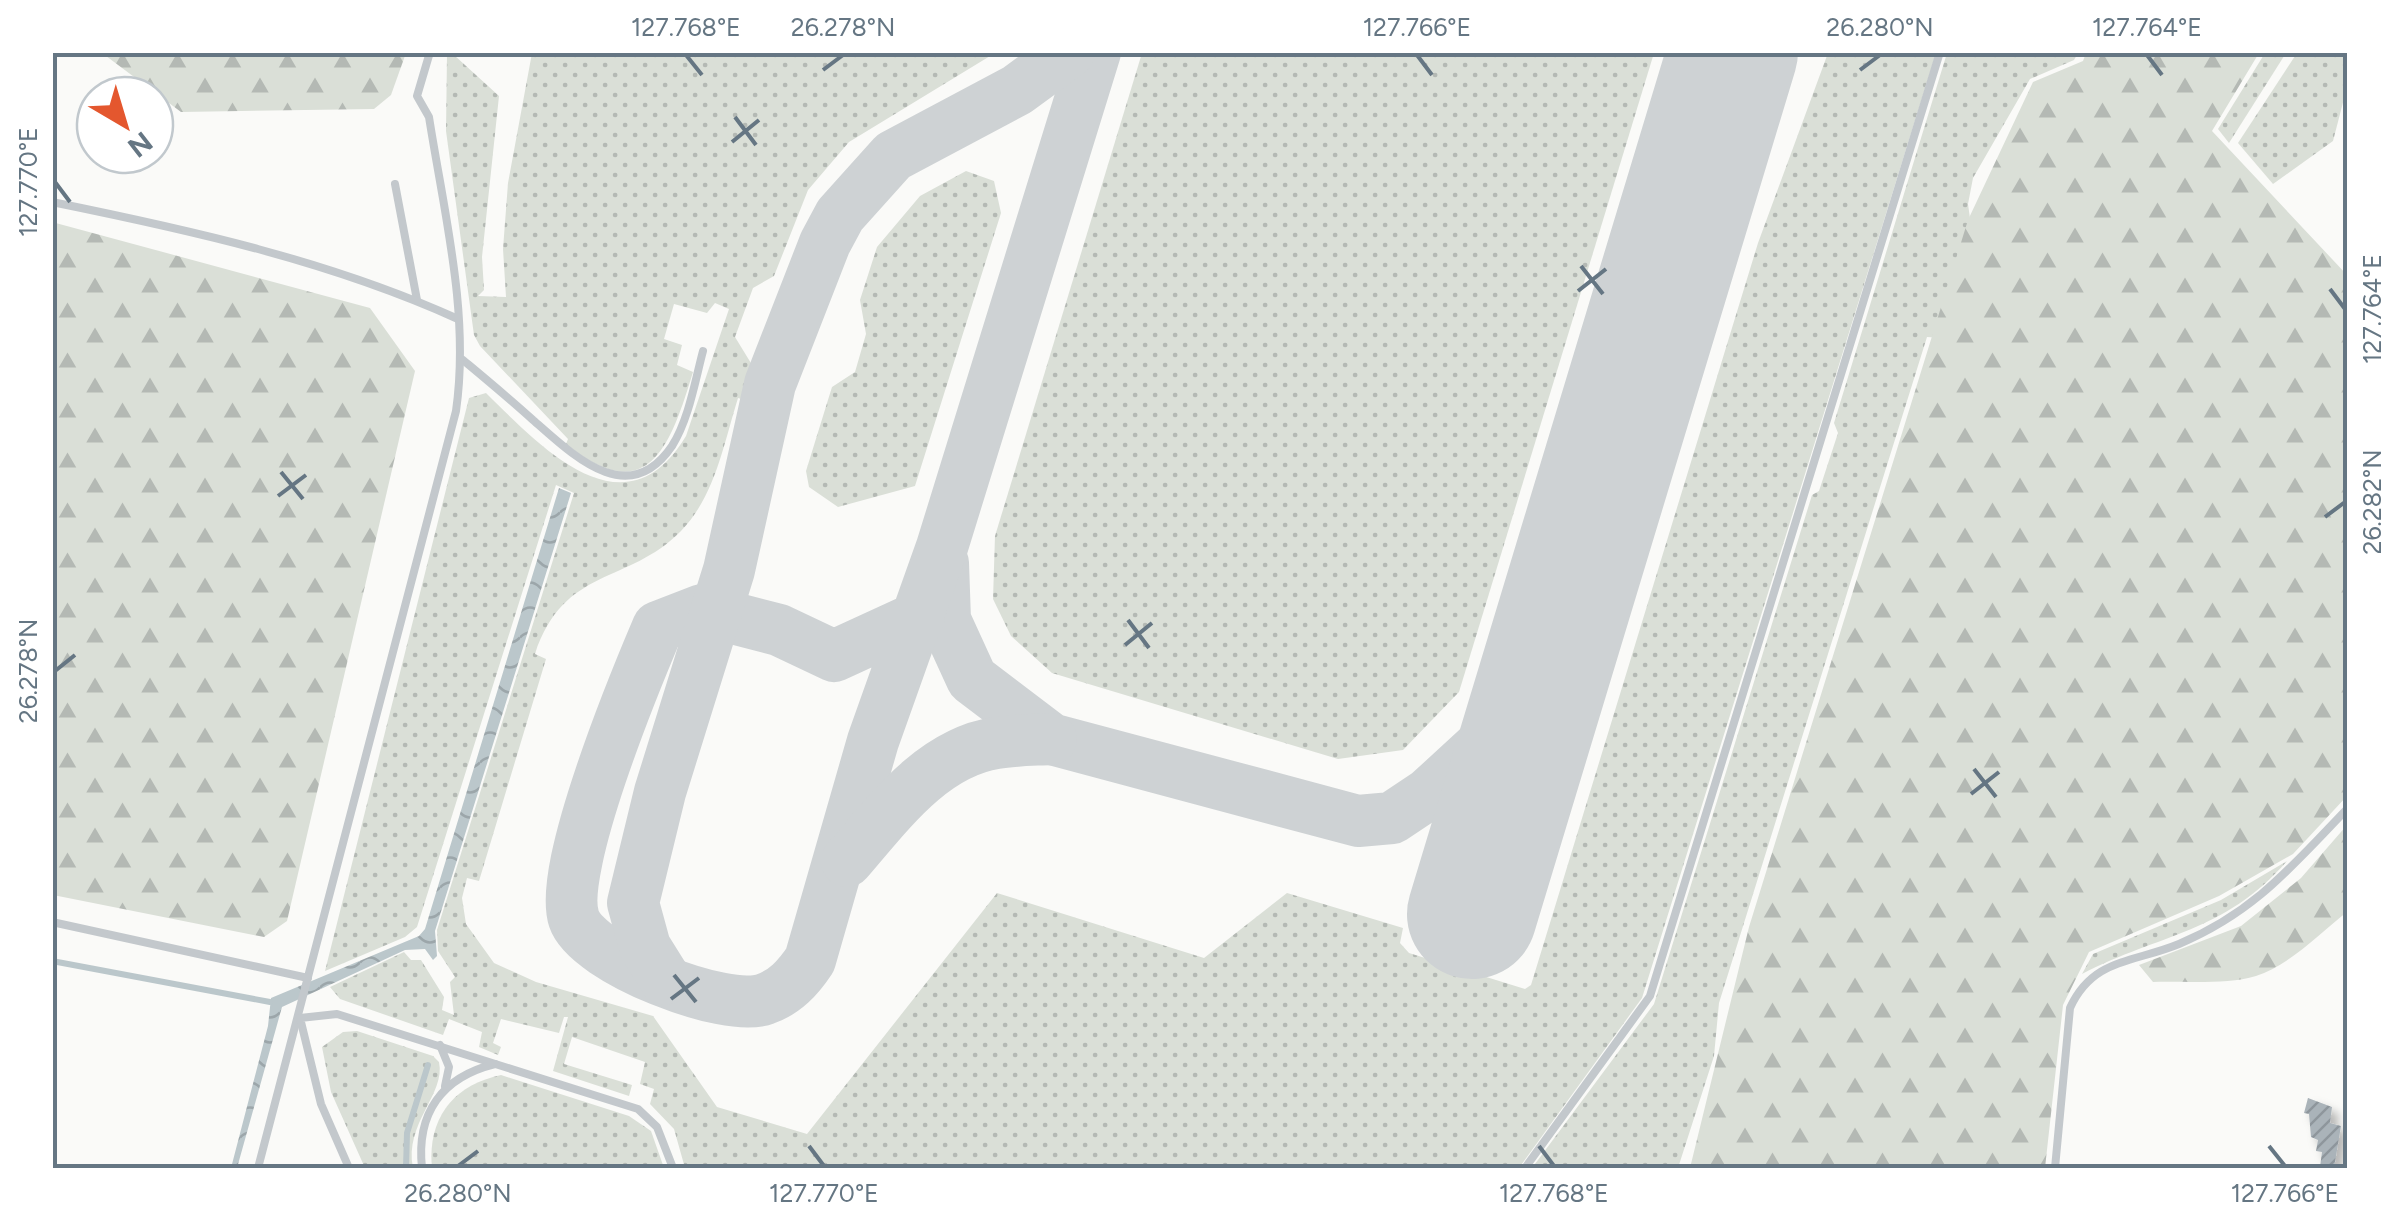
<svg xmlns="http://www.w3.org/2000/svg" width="2400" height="1221" font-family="Figtree,sans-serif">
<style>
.grass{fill:url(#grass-dots)}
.forest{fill:url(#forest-firs)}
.water{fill:url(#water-waves)}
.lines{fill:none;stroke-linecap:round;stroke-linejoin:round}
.stream{stroke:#bbc7cb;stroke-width:6}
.taxiway{stroke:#ced2d4;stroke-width:52}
.runway{stroke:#ced2d4;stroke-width:130}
.building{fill:url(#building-hatch);filter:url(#shadow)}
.lane{stroke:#c3c8cc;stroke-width:8}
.ticks{fill:none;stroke:#657683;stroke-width:4}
.neatline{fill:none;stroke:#657683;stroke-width:4}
.ticks-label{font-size:25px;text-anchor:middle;fill:#657683}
</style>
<defs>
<pattern id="grass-dots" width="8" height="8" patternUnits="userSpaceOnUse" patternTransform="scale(2.5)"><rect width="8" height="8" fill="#dadfd7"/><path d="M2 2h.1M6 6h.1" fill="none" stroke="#b4b9b4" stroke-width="1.8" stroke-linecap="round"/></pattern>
<pattern id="forest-firs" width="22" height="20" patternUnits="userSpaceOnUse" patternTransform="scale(2.5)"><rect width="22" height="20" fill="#dadfd7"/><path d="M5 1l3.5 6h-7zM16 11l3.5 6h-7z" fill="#b4b9b4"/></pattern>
<pattern id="water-waves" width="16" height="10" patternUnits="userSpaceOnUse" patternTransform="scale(2.5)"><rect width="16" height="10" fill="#bbc7cb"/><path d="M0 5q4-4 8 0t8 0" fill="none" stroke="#9ca6aa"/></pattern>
<pattern id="building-hatch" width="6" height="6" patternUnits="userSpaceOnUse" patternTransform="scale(2.5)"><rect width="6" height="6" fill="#aab3b9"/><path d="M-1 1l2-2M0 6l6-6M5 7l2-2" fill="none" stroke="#8e969c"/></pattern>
<filter id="shadow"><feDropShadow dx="7" dy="7" stdDeviation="5" flood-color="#0004"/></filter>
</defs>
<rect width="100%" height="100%" fill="#fafaf8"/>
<!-- grass -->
<g class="grass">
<path d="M 532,53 L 995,53 L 849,142 L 808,190 L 774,276 L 753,288 L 735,337 L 757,373 L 748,401 L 738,398 C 724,443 715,496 681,531 C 628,585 564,566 535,654 L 546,659 L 479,881 L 467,878 L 462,898 L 466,924 L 494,963 L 536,982 L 653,1016 L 717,1107 L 807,1134 L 997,893 L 1204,958 L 1287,893 L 1403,928 L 1400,943 L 1409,953 L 1525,989 L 1531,985 L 1758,243 L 1828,53 L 1936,53 L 1642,998 L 1519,1168 L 685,1168 L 674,1129 L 650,1104 L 654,1089 L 640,1084 L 645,1062 L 572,1037 L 564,1064 L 632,1085 L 629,1096 L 553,1071 L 568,1017 L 564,1017 L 559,1033 L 501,1019 L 493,1043 L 501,1047 L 498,1055 L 479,1047 L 482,1032 L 449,1019 L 443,1035 L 340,999 L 330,987 L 404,952 L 411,960 L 421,960 L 444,997 L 442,1010 L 454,1015 L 450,982 L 455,977 L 438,951 L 437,930 L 574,493 L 556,485 L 417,927 L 405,937 L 325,971 L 469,398 L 486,393 C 541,447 625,538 686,436 L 729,309 L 715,303 L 707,313 L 674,304 L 664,339 L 682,345 L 677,365 L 693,372 C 671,444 649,511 566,444 L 568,439 L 480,346 L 474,335 L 446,131 L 447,55 L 454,55 L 499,96 L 482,257 L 484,290 L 478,296 L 506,297 L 503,249 L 508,183 Z"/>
<path d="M 1142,53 L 1654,53 L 1459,692 L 1403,750 L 1338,759 L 1052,673 L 1011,636 L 993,599 L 995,536 Z"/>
<path d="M 1947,53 L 2078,53 L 2074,60 L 2030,79 L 1973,178 L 1968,204 L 1974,247 L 1957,339 L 1927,337 L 1719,1003 L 1714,1056 L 1678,1168 L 1532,1168 L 1654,1004 L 1812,495 L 1819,491 L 1838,433 L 1834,423 Z"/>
<path d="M 2265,53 L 2286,53 L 2229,143 L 2218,129 Z"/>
<path d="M 2297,53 L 2347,53 L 2347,87 L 2333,141 L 2273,184 L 2238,143 Z"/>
<path d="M 966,171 L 994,181 L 1001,213 L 915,486 L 838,507 L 809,487 L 806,471 L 832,387 L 855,372 L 866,334 L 860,300 L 877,247 L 920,196 Z"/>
<path d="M 2287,861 C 2223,934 2161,933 2082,974 L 2093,954 L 2221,900 Z"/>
<path d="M 357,1031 L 433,1056 L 439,1062 C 446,1094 404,1123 413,1168 L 365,1168 L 331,1092 L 322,1047 L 343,1032 Z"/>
<path d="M 501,1075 L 629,1116 L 651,1131 L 664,1168 L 432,1168 C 427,1119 453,1085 501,1075 Z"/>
</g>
<!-- forest -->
<g class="forest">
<path d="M 102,53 L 406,52 L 406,53 L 391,95 L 374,109 L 181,112 Z"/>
<path d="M 2086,53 L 2259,53 L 2212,131 L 2347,275 L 2347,796 L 2293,854 L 2219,896 L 2089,952 L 2063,1005 L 2045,1168 L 1690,1168 L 1749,927 L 1968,220 L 2033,82 L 2083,61 Z"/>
<path d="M 52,222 L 370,308 L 415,371 L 287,921 L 264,937 L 53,895 Z"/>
<path d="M 2347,825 L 2347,912 C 2321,932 2289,966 2256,976 C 2226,985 2184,981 2153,982 L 2139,965 L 2241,926 L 2301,878 Z"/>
</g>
<!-- water -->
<path class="water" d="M 559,488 L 571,493 L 435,931 L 437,956 L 433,960 L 425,949 L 405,950 L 282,1007 L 237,1168 L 231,1168 L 268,1026 L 271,998 L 419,936 L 425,929 Z"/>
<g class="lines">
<!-- stream -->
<g class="stream">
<path d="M 52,961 L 270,1002"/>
<path d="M 406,1168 L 407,1133 L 428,1065"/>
</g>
<!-- taxiway -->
<g class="taxiway">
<path d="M 943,563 L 945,620 L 972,679 L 1051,739 L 1358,821 L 1392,818 L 1428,794 L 1539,692"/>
<path d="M 919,617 L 834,656 L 779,630 L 702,610 L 658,627 C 635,681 557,869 574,919 C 588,960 727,1014 765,999 C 785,992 798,978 810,960 L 873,741 L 942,547 L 1095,52"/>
<path d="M 847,861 C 887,815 931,753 996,743 C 1014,740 1033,740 1051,739"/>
<path d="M 665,979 L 645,947 L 633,903 L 660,792 L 729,570 L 770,384 L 825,243 L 840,215 L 893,156 L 1017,90 L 1069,52"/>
</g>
<!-- runway -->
<path class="runway" d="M 1472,914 L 1733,52"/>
</g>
<!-- building -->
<path class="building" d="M 2308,1098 L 2332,1107 L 2330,1123 L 2341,1126 L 2334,1168 L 2320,1167 L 2322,1152 L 2316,1151 L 2318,1140 L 2311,1137 L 2309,1114 L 2304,1113 Z"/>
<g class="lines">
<!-- lane -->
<g class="lane">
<path d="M 395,184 L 417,300"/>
<path d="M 52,202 C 190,230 330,261 458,319"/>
<path d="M 463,360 C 487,380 510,399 533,420 C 572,454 628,511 672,446 C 689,419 695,381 703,351"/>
<path d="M 52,922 L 308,978"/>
<path d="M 440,1045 L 449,1067 L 445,1086"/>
<path d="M 258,1168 L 456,411 C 470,314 444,213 429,117 L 417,96 L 430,52"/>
<path d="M 349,1168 L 321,1104 L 300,1018 L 337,1014 L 638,1109 L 657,1127 L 673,1168"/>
<path d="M 422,1168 C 416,1113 442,1077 495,1064"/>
<path d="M 1525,1168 L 1650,996 L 1940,52"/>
<path d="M 2055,1168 L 2070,1008 C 2093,958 2133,963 2179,944 C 2255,912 2292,866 2348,808"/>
</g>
</g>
<!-- ticks -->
<path class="ticks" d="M 686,55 L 702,75M 1417,55 L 1432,75M 2147,55 L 2162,75M 823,70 L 843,55M 1860,70 L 1880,55M 735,117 L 756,145M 732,142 L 759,120M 55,182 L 70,202M 1581,266 L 1603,294M 2330,289 L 2345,309M 1578,291 L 1606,269M 281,472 L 303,499M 278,496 L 306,475M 2325,517 L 2345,502M 1128,620 L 1149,648M 1125,645 L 1152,623M 55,671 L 75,655M 1974,769 L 1996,797M 1971,794 L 1999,772M 674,975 L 696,1002M 671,999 L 699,978M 809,1146 L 824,1166M 1539,1146 L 1554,1166M 2269,1146 L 2285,1166M 458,1166 L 478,1151"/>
<!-- border -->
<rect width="2400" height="1221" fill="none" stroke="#ffffff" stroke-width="110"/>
<!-- north arrow -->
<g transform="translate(125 125) rotate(142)"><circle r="48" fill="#ffffff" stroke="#c1c8cd" stroke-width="2.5"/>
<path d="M0-8L18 38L0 25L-18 38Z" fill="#e4572e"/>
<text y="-15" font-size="28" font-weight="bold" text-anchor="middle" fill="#657683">N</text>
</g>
<rect x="55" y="55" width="2290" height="1111" class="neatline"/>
<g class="ticks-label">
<text x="686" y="36">127.768°E</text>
<text x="843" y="36">26.278°N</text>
<text x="1417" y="36">127.766°E</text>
<text x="1880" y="36">26.280°N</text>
<text x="2147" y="36">127.764°E</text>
<text transform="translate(28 182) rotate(-90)" y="9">127.770°E</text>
<text transform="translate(2372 309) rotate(-90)" y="9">127.764°E</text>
<text transform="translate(2372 502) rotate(-90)" y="9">26.282°N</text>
<text transform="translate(28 671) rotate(-90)" y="9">26.278°N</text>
<text x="458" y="1202">26.280°N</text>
<text x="824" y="1202">127.770°E</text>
<text x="1554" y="1202">127.768°E</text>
<text x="2285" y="1202">127.766°E</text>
</g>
</svg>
